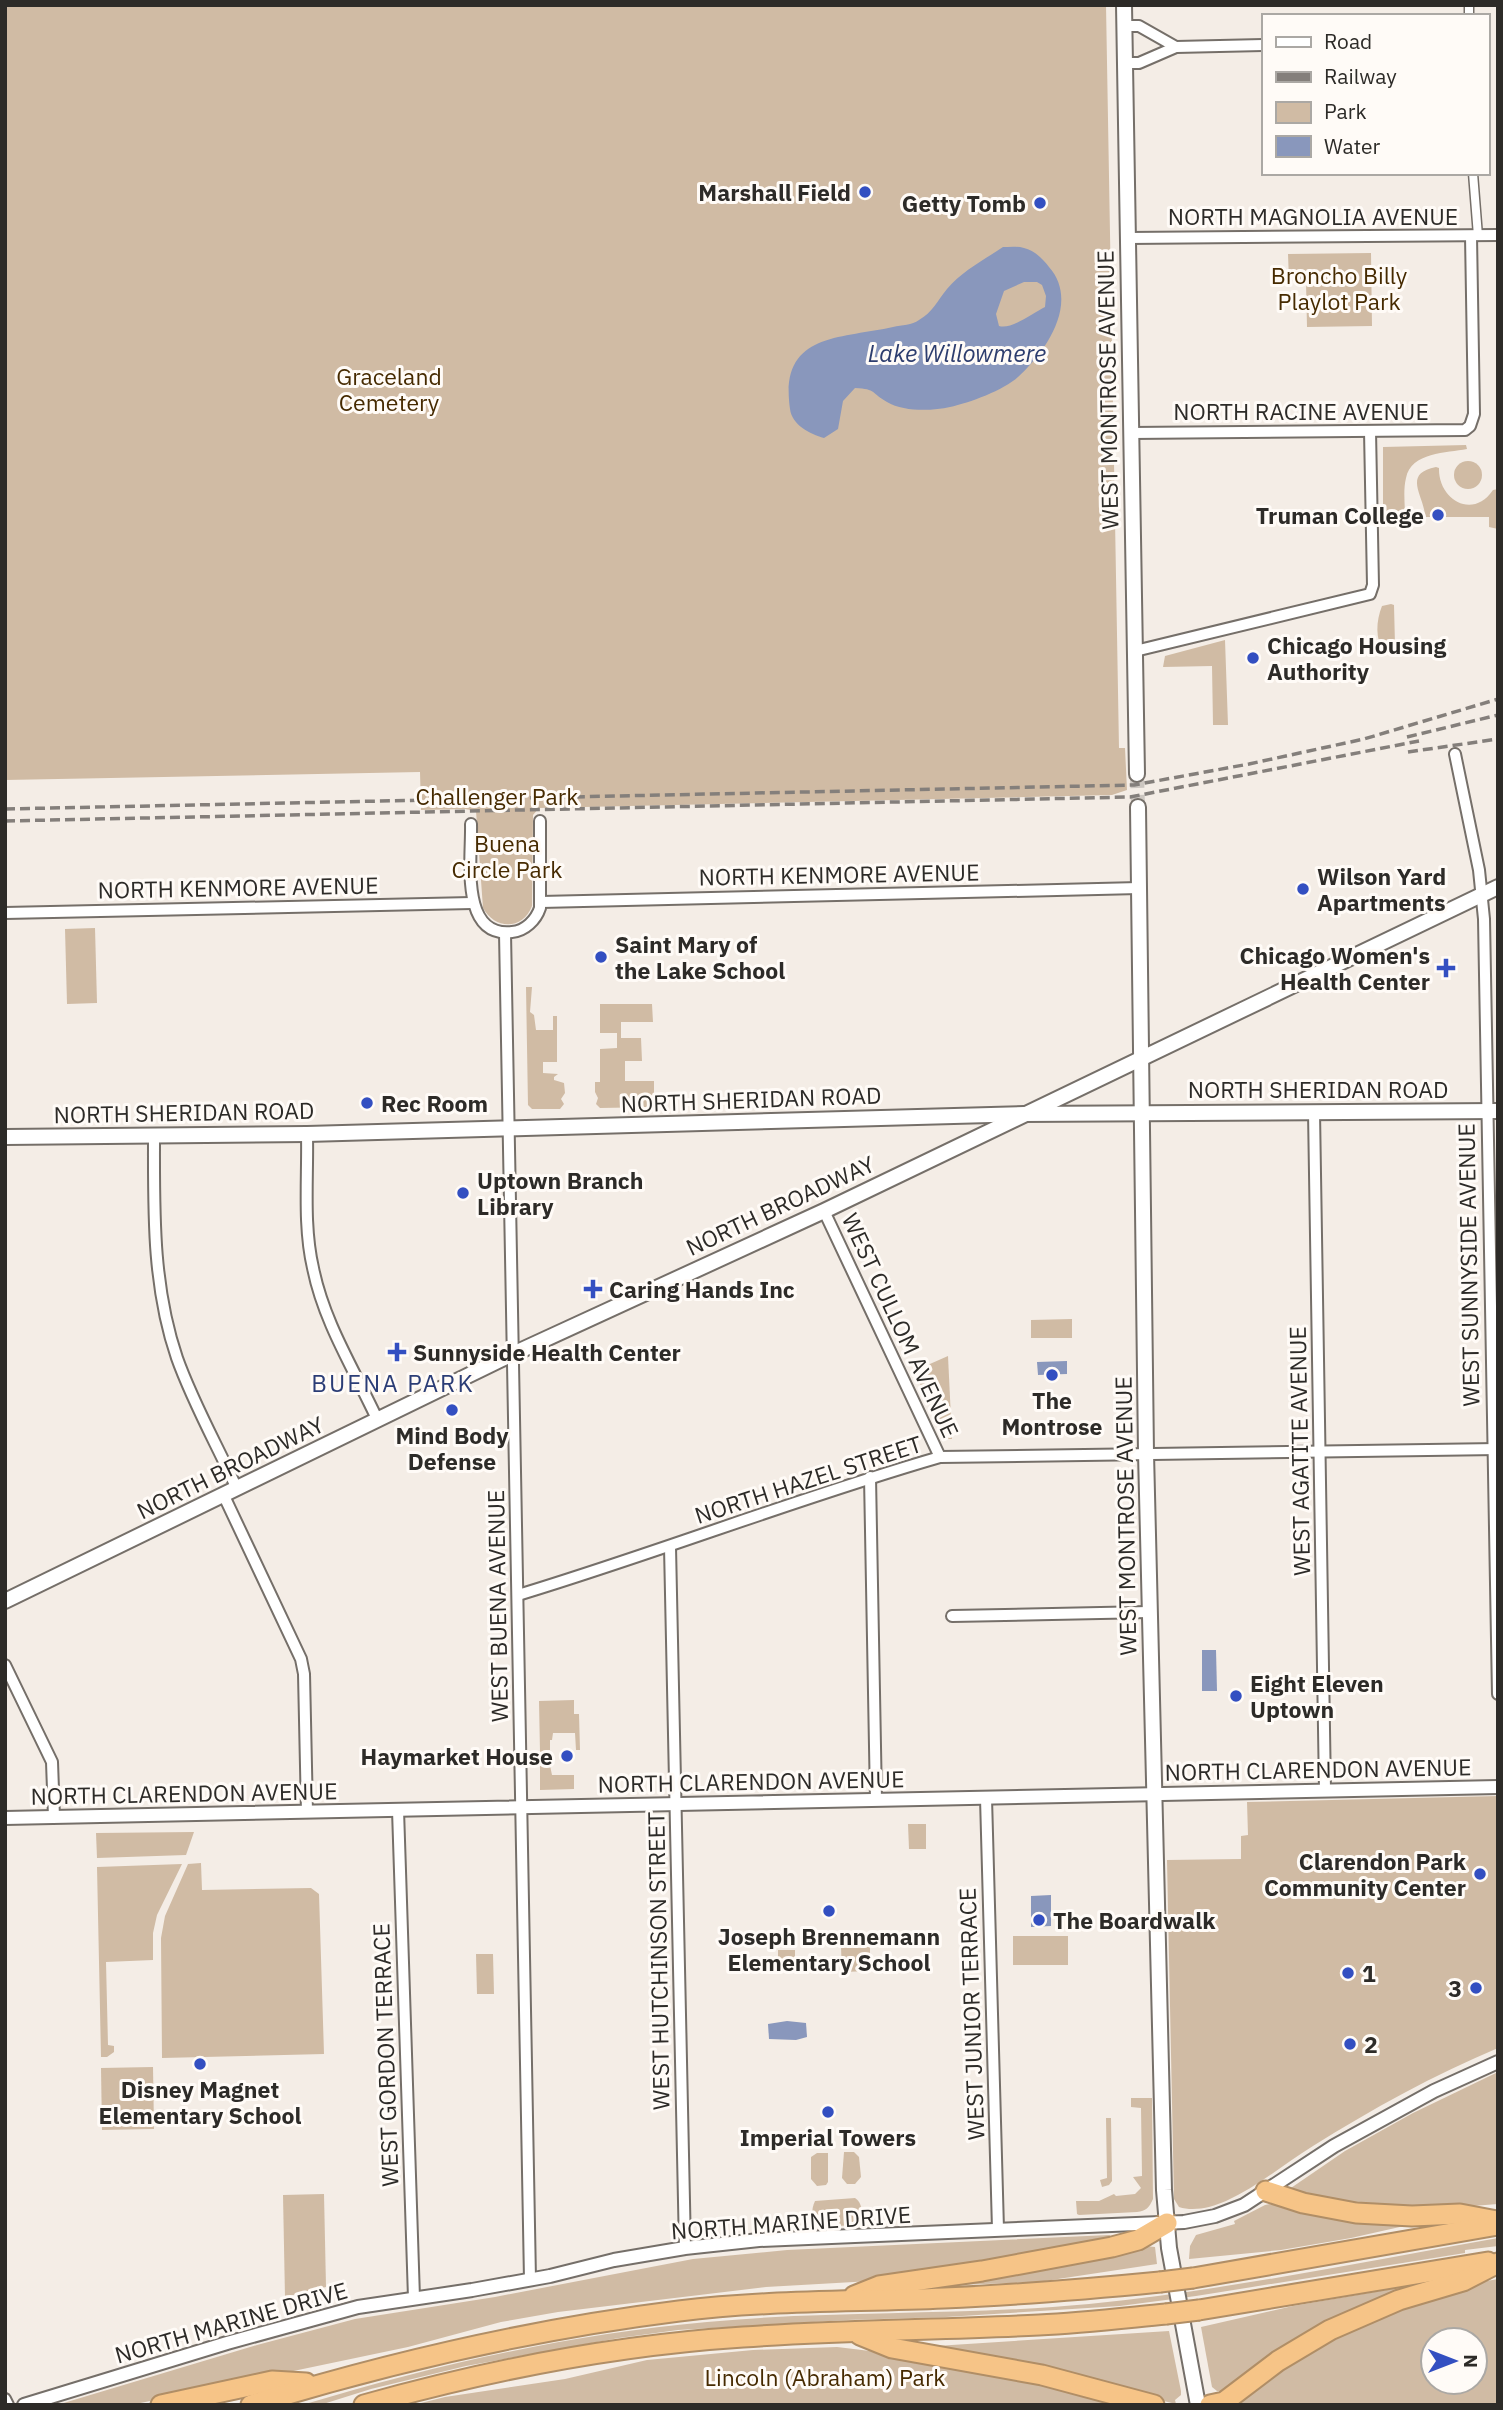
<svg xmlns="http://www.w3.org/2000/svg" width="1503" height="2410" font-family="'IBM Plex Sans',sans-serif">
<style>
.green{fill:#d0bba4;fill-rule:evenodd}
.water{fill:#8997bc;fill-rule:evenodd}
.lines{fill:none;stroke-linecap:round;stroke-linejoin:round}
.secondary-tunnel{stroke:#ccc6c0;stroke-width:14;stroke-dasharray:14 7;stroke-linecap:butt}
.pedestrian-casing{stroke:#756f69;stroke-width:11}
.minor-casing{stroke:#756f69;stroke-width:14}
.tertiary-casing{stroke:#756f69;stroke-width:16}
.secondary-casing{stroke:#756f69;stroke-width:18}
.motorway-casing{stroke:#b08e66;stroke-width:23}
.pedestrian{stroke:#fff;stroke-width:8}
.minor{stroke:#fff;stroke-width:10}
.tertiary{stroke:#fff;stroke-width:12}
.secondary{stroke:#fff;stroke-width:14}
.motorway{stroke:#f6c487;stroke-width:19}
.rail{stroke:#847f7b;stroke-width:3.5;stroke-dasharray:10 5;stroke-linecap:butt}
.motorway-bridge-casing{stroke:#b08e66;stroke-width:23;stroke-linecap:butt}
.motorway-bridge{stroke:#f6c487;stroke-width:19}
.poi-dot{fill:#334fc1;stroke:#fffbf7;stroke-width:2.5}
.labels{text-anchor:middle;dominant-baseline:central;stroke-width:6;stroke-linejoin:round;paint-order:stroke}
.poi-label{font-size:23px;font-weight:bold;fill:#2d2b28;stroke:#fffbf7;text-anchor:start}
.street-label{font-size:23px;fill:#2d2b28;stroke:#fffbf7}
.park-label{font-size:23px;fill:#462a00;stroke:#fffbf7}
.water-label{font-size:24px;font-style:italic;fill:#2d3d6e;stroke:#fffbf7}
.neighbourhood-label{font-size:24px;letter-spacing:2px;fill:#2b3d76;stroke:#fffbf7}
</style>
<rect width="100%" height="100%" fill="#f4ede6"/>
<!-- green -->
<g class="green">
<path d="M 5,5 L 1106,5 L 1119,748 L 1125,748 L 1127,790 L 1112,795 L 539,808 L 533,815 L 532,906 C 523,930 495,930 483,908 L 476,811 L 465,809 L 421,810 L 420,772 L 5,780 Z"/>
<path d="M 1371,253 L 1372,326 L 1307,327 L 1306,282 L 1289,281 L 1288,254 Z"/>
<path d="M 1466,445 L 1467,449 C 1447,453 1411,452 1406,478 C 1403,490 1405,505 1405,517 L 1393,517 L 1392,522 L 1383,522 L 1383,447 Z"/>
<circle cx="1468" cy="475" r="14"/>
<path d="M 1436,467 L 1439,468 C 1438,500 1473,520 1493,490 L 1498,489 L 1498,529 L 1489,527 L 1489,517 L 1425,517 C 1425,496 1401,474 1436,467 Z"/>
<path d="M 1391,604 L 1394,605 L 1395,645 L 1384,649 L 1384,652 C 1375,639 1376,621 1382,606 Z"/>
<path d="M 1225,640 L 1228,725 L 1213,725 L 1212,666 L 1163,667 L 1165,656 Z"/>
<path d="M 95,928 L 97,1003 L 67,1004 L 65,929 Z"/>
<path d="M 526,987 L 532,987 L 530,1012 L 534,1015 L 536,1030 L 553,1030 L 553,1016 L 557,1016 L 557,1062 L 543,1062 L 543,1073 L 558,1074 L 554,1077 L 554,1080 L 564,1083 L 565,1093 L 561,1099 L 564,1104 L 560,1109 L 532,1109 L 528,1105 Z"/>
<path d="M 600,1004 L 652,1004 L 653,1022 L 621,1022 L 621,1038 L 641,1038 L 642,1061 L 625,1061 L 625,1081 L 654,1081 L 654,1104 L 657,1104 L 657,1107 L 600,1108 L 596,1104 L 598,1098 L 595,1092 L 595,1082 L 600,1082 L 600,1049 L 617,1048 L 617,1033 L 600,1033 Z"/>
<path d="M 1072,1319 L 1072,1338 L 1031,1338 L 1031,1320 Z"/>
<path d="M 948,1356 L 952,1439 L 946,1439 L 914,1371 Z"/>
<path d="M 574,1700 L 574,1714 L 579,1714 L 580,1750 L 576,1750 L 575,1733 L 553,1733 L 552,1740 L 550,1740 L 550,1750 L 540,1752 L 539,1701 Z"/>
<path d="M 548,1756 L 552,1775 L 574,1775 L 574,1789 L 540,1790 L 540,1757 Z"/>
<path d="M 1498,1796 L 1498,2048 C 1434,2075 1372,2109 1313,2146 C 1284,2164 1257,2187 1226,2201 C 1212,2207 1194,2212 1179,2207 L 1174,2199 L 1167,1860 L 1241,1859 L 1241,1836 L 1248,1835 L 1247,1802 Z"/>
<path d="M 908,1824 L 926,1824 L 926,1849 L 909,1849 Z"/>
<path d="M 194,1832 L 186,1855 L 97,1858 L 96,1833 Z"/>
<path d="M 201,1863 L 202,1890 L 311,1888 L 319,1894 L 324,2054 L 162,2058 L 161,1938 L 165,1916 L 188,1864 Z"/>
<path d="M 182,1864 L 157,1915 L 153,1933 L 153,1960 L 106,1962 L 108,2045 L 114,2046 L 114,2052 L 107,2057 L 101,2057 L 97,1867 Z"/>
<rect x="1013" y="1936" width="55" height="29"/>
<path d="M 841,1947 L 870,1947 L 870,1971 L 842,1972 Z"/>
<rect x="778" y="1950" width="17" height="21"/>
<path d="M 476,1954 L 493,1954 L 494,1994 L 477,1994 Z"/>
<path d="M 153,2067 L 154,2129 L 102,2130 L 101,2068 Z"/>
<path d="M 1498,2072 L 1498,2204 L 1447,2208 L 1349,2206 L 1288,2190 L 1345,2151 L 1413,2113 Z"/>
<path d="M 1131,2098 L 1152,2098 L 1153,2199 C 1149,2208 1146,2211 1137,2212 L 1079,2215 L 1077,2214 L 1076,2201 L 1099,2201 L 1114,2194 L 1116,2196 L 1135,2194 L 1141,2188 L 1133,2177 L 1142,2176 L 1141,2108 L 1131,2107 Z"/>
<path d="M 1106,2118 L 1111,2118 L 1112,2181 L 1109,2185 L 1102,2187 L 1100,2180 L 1107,2178 Z"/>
<path d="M 844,2152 L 854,2152 L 859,2157 L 861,2177 L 855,2184 L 847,2184 L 842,2178 Z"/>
<path d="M 828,2153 L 828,2182 L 826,2185 L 817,2186 L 811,2179 L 811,2157 L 817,2153 Z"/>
<path d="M 324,2194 L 326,2287 L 285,2297 L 283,2195 Z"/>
<path d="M 855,2198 C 864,2204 863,2218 856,2225 L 817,2227 C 811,2220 811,2209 815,2201 Z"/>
<path d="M 1279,2202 L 1413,2224 L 1351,2238 L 1281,2250 L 1189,2259 L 1190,2246 L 1196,2235 L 1235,2224 L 1234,2221 L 1265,2205 Z"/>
<path d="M 1109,2235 L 1113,2238 L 889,2280 L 766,2287 L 558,2312 L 501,2322 L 408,2347 L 131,2405 L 57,2405 L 257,2345 L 355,2319 L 495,2297 L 693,2259 L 787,2250 Z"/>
<path d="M 1498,2238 L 1498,2246 L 1465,2250 L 1465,2253 L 1196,2296 L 1120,2306 L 946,2317 L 847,2320 L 678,2330 L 619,2338 L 466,2366 L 371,2389 L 320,2405 L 302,2405 C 434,2365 570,2334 707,2322 C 834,2310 962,2316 1089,2304 C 1227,2290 1362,2262 1498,2238 Z"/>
<path d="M 1145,2246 L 1155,2247 L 1157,2264 L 1038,2282 L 930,2286 Z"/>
<path d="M 1498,2279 L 1498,2405 L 1231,2405 L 1272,2373 L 1345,2329 L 1470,2284 ZM 1433,2340 L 1475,2340 L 1475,2382 L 1433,2382 Z"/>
<path d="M 1421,2284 L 1224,2391 L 1217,2391 L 1212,2387 L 1201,2327 L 1293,2306 Z"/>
<path d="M 1169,2331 L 1181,2391 L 1181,2395 L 1175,2400 L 1176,2404 L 936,2346 Z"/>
<path d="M 837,2347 C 938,2358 1036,2380 1133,2405 L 413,2405 L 445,2397 L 565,2379 L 647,2360 L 753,2350 Z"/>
</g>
<!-- water -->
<g class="water">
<path d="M 1003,247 C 1009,247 1017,246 1024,248 C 1034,250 1043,259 1049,267 C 1080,302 1046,352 1018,377 C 1004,390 969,403 950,407 C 932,411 904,412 887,402 C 871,393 877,389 855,388 L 843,401 L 838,429 L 824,438 C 810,434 792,425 790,409 C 779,333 839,339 893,327 C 902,325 912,325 919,320 C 933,312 937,301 947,289 C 962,271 984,260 1003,247 ZM 1024,282 L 1037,282 L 1042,285 L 1046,296 L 1045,307 C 1033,313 1011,330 999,326 L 996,314 L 1004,291 Z"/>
<path d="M 1067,1361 L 1067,1374 L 1038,1375 L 1037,1362 Z"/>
<path d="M 1202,1650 L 1216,1650 L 1217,1691 L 1202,1691 Z"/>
<path d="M 1051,1895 L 1051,1926 L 1031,1927 L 1031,1896 Z"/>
<path d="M 787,2021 L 806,2023 L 807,2037 L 796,2040 L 769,2039 L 768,2024 Z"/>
</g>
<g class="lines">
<!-- secondary-tunnel -->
<path class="secondary-tunnel" d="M 1137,774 L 1138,807"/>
<defs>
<g id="pedestrian">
<path d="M 1469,5 L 1469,16"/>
<path d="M 1473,173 L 1478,236"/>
</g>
<g id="minor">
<path d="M 1124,26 L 1139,26 L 1176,47"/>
<path d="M 1125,63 L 1139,63 L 1176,47 L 1263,45"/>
<path d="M 1128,238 L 1498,235"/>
<path d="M 1131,433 L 1465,430 L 1470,426 L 1474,414 L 1471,236"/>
<path d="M 1135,651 L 1370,594 L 1373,585 L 1370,431"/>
<path d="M 1455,754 L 1479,870 L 1484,919 L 1498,1694"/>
<path d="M 471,824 C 472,857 459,938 512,932 C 525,931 536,920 540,908 L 540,821"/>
<path d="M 541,902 L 1139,888"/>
<path d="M 5,913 L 472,903"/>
<path d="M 505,933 L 530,2279"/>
<path d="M 1314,1112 L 1325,1790"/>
<path d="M 307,1134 C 308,1178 303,1225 313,1268 C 324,1323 355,1371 378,1421"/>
<path d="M 154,1135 C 154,1210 152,1285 177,1358 C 193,1403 217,1445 237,1489"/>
<path d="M 824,1211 L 940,1457"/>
<path d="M 870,1477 L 876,1800"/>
<path d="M 224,1496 L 301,1659 L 304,1674 L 307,1812"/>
<path d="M 670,1547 L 685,2248"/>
<path d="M 518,1595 C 660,1552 798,1498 940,1457 L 1498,1449"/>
<path d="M 952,1616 L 1149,1612"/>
<path d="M 5,1665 L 52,1762 L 54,1817"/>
<path d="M 986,1798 L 998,2229"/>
<path d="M 398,1810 L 414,2298"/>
<path d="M 5,2399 L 8,2405"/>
</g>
<g id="tertiary">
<path d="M 5,1818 L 1498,1787"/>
<path d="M 24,2405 L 227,2343 L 358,2307 L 472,2290 L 550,2276 L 614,2260 L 685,2248 L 759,2240 L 1184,2222 L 1215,2216 L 1244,2205 L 1334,2146 L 1434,2091 L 1498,2062"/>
</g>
<g id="secondary">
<path d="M 1124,5 L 1137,774"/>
<path d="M 1138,807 L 1146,1453 L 1164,2190 L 1169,2248 L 1198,2405"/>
<path d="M 5,1137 L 307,1134 L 1024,1114 L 1498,1111"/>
<path d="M 5,1601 L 500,1360 L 824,1211 L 1498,887"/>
</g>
<g id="motorway">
<path d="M 1266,2191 L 1303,2203 L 1356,2213 L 1412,2216 L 1460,2214 L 1497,2221"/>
<path d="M 1193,2278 L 1498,2225"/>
<path d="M 854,2296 L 879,2286 L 982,2271 L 1112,2247 L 1138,2240 L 1167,2223"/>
<path d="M 1199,2310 L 1488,2262"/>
<path d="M 860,2335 L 892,2348 L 1042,2375 L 1154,2405"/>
<path d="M 161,2405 L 272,2381 L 306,2383"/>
<path d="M 251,2405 C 391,2362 534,2329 679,2311 C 767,2300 856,2302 944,2298 C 1016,2295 1088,2289 1160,2282"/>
<path d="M 364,2405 C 485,2371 618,2345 743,2337 C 842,2330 941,2330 1039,2325 C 1081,2323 1124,2318 1166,2314"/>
<path d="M 1210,2405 L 1224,2402 L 1278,2361 L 1330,2330 L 1399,2300 L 1463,2281 L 1498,2263"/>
</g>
</defs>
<!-- pedestrian casing -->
<use href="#pedestrian" class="pedestrian-casing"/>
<!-- minor casing -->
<use href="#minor" class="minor-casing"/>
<!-- tertiary casing -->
<use href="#tertiary" class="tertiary-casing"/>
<!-- secondary casing -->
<use href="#secondary" class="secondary-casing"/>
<!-- motorway casing -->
<use href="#motorway" class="motorway-casing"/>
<!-- pedestrian -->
<use href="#pedestrian" class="pedestrian"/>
<!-- minor -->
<use href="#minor" class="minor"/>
<!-- tertiary -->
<use href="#tertiary" class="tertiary"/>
<!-- secondary -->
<use href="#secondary" class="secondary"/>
<!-- motorway -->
<use href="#motorway" class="motorway"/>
<!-- rail -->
<g class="rail">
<path d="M 1407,737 L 1498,715"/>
<path d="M 1408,752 L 1498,739"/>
<path d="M 5,809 L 1134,785 L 1249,764 L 1364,739 L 1498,699"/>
<path d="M 5,821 L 1130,797 L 1419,741"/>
</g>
<defs>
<g id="motorway-bridge">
<path d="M 1160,2282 L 1193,2278"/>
<path d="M 1166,2314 L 1199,2310"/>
</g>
</defs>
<!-- motorway-bridge casing -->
<use href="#motorway-bridge" class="motorway-bridge-casing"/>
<!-- motorway-bridge -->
<use href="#motorway-bridge" class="motorway-bridge"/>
</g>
<!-- markers -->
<g class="poi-dot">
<circle cx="865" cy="192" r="7"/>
<circle cx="1040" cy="203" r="7"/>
<circle cx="1438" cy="515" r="7"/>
<circle cx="1253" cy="658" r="7"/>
<circle cx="1303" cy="889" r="7"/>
<circle cx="601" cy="957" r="7"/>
<path d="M1442.5 957.5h7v7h7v7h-7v7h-7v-7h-7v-7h7z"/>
<circle cx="367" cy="1103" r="7"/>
<circle cx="463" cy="1193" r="7"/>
<path d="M589.5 1278.5h7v7h7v7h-7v7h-7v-7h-7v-7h7z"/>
<path d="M393.5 1341.5h7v7h7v7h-7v7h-7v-7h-7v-7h7z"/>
<circle cx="1052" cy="1375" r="7"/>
<circle cx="452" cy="1410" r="7"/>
<circle cx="1236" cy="1696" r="7"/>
<circle cx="567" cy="1756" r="7"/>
<circle cx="1480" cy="1874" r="7"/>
<circle cx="829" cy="1911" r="7"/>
<circle cx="1039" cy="1920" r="7"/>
<circle cx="1348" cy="1973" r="7"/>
<circle cx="1476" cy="1988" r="7"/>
<circle cx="1350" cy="2044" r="7"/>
<circle cx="200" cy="2064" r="7"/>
<circle cx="828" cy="2112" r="7"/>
</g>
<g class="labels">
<!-- poi labels -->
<g class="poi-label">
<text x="851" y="192" text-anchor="end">Marshall Field</text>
<text x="1026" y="203" text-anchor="end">Getty Tomb</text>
<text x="1424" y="515" text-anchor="end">Truman College</text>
<text x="1267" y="645">Chicago Housing<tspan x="1267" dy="26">Authority</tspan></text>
<text x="1317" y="876">Wilson Yard<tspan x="1317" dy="26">Apartments</tspan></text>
<text x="615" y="944">Saint Mary of<tspan x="615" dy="26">the Lake School</tspan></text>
<text x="1430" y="955" text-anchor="end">Chicago Women's<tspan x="1430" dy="26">Health Center</tspan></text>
<text x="381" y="1103">Rec Room</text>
<text x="477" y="1180">Uptown Branch<tspan x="477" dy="26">Library</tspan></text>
<text x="609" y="1289">Caring Hands Inc</text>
<text x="413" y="1352">Sunnyside Health Center</text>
<text x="1052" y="1400" text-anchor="middle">The<tspan x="1052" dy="26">Montrose</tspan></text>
<text x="452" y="1435" text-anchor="middle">Mind Body<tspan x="452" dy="26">Defense</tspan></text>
<text x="1250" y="1683">Eight Eleven<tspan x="1250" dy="26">Uptown</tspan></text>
<text x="553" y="1756" text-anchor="end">Haymarket House</text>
<text x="1466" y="1861" text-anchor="end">Clarendon Park<tspan x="1466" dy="26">Community Center</tspan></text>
<text x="1053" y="1920">The Boardwalk</text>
<text x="829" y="1936" text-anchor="middle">Joseph Brennemann<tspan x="829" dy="26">Elementary School</tspan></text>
<text x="1362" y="1973">1</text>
<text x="1462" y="1988" text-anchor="end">3</text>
<text x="1364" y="2044">2</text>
<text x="200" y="2089" text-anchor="middle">Disney Magnet<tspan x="200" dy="26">Elementary School</tspan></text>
<text x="828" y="2137" text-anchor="middle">Imperial Towers</text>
</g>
<!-- street labels -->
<g class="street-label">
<text x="1313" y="216">NORTH MAGNOLIA AVENUE</text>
<text transform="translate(1107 390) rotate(-91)">WEST MONTROSE AVENUE</text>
<text x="1301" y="411">NORTH RACINE AVENUE</text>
<text transform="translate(839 874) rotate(-1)">NORTH KENMORE AVENUE</text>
<text transform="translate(238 887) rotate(-1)">NORTH KENMORE AVENUE</text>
<text x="1318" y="1089">NORTH SHERIDAN ROAD</text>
<text transform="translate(751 1099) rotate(-2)">NORTH SHERIDAN ROAD</text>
<text transform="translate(184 1112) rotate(-1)">NORTH SHERIDAN ROAD</text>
<text transform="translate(780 1205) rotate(-25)">NORTH BROADWAY</text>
<text transform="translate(1468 1265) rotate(-91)">WEST SUNNYSIDE AVENUE</text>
<text transform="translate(901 1325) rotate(65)">WEST CULLOM AVENUE</text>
<text transform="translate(1299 1451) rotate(-91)">WEST AGATITE AVENUE</text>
<text transform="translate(230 1467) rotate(-26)">NORTH BROADWAY</text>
<text transform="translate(808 1479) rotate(-18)">NORTH HAZEL STREET</text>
<text transform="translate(1125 1516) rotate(-91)">WEST MONTROSE AVENUE</text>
<text transform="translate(497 1606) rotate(-91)">WEST BUENA AVENUE</text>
<text transform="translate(1318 1769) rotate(-1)">NORTH CLARENDON AVENUE</text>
<text transform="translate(751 1781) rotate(-1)">NORTH CLARENDON AVENUE</text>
<text transform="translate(184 1793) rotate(-1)">NORTH CLARENDON AVENUE</text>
<text transform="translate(658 1961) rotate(-91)">WEST HUTCHINSON STREET</text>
<text transform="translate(971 2014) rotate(-92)">WEST JUNIOR TERRACE</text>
<text transform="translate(385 2055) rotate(-92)">WEST GORDON TERRACE</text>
<text transform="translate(791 2222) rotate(-4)">NORTH MARINE DRIVE</text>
<text transform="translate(231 2322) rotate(-16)">NORTH MARINE DRIVE</text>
</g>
<!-- park labels -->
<g class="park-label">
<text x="1339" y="275">Broncho Billy<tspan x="1339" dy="26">Playlot Park</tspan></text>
<text x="389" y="376">Graceland<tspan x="389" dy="26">Cemetery</tspan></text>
<text x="497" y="796">Challenger Park</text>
<text x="507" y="843">Buena<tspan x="507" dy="26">Circle Park</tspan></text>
<text x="825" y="2377">Lincoln (Abraham) Park</text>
</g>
<!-- water labels -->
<g class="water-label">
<text x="957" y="353">Lake Willowmere</text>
</g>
<!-- neighbourhood labels -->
<g class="neighbourhood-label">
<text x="393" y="1383">BUENA PARK</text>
</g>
</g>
<!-- border -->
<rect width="1503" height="2410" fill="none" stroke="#2d2b28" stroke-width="14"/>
<!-- legend -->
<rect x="1262" y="14" width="228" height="161" fill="#fffbf7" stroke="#aba8a4" stroke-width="2"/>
<rect x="1276" y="37" width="35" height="10" fill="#ffffff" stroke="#aba8a4" stroke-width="2"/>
<text x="1324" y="49" font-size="21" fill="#2d2b28">Road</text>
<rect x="1276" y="72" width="35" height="10" fill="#847f7b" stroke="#aba8a4" stroke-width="2"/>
<text x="1324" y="84" font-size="21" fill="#2d2b28">Railway</text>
<rect x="1276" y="102" width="35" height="21" fill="#d0bba4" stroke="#aba8a4" stroke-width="2"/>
<text x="1324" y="119" font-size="21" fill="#2d2b28">Park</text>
<rect x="1276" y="136" width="35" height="21" fill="#8997bc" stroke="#aba8a4" stroke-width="2"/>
<text x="1324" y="154" font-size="21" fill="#2d2b28">Water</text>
<!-- north arrow -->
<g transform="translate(1454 2361) rotate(90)"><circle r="33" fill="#fffbf7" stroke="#aba8a4" stroke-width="2"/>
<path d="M0-5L12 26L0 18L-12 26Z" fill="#334fc1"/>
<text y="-10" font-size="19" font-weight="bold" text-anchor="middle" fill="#2d2b28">N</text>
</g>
</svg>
